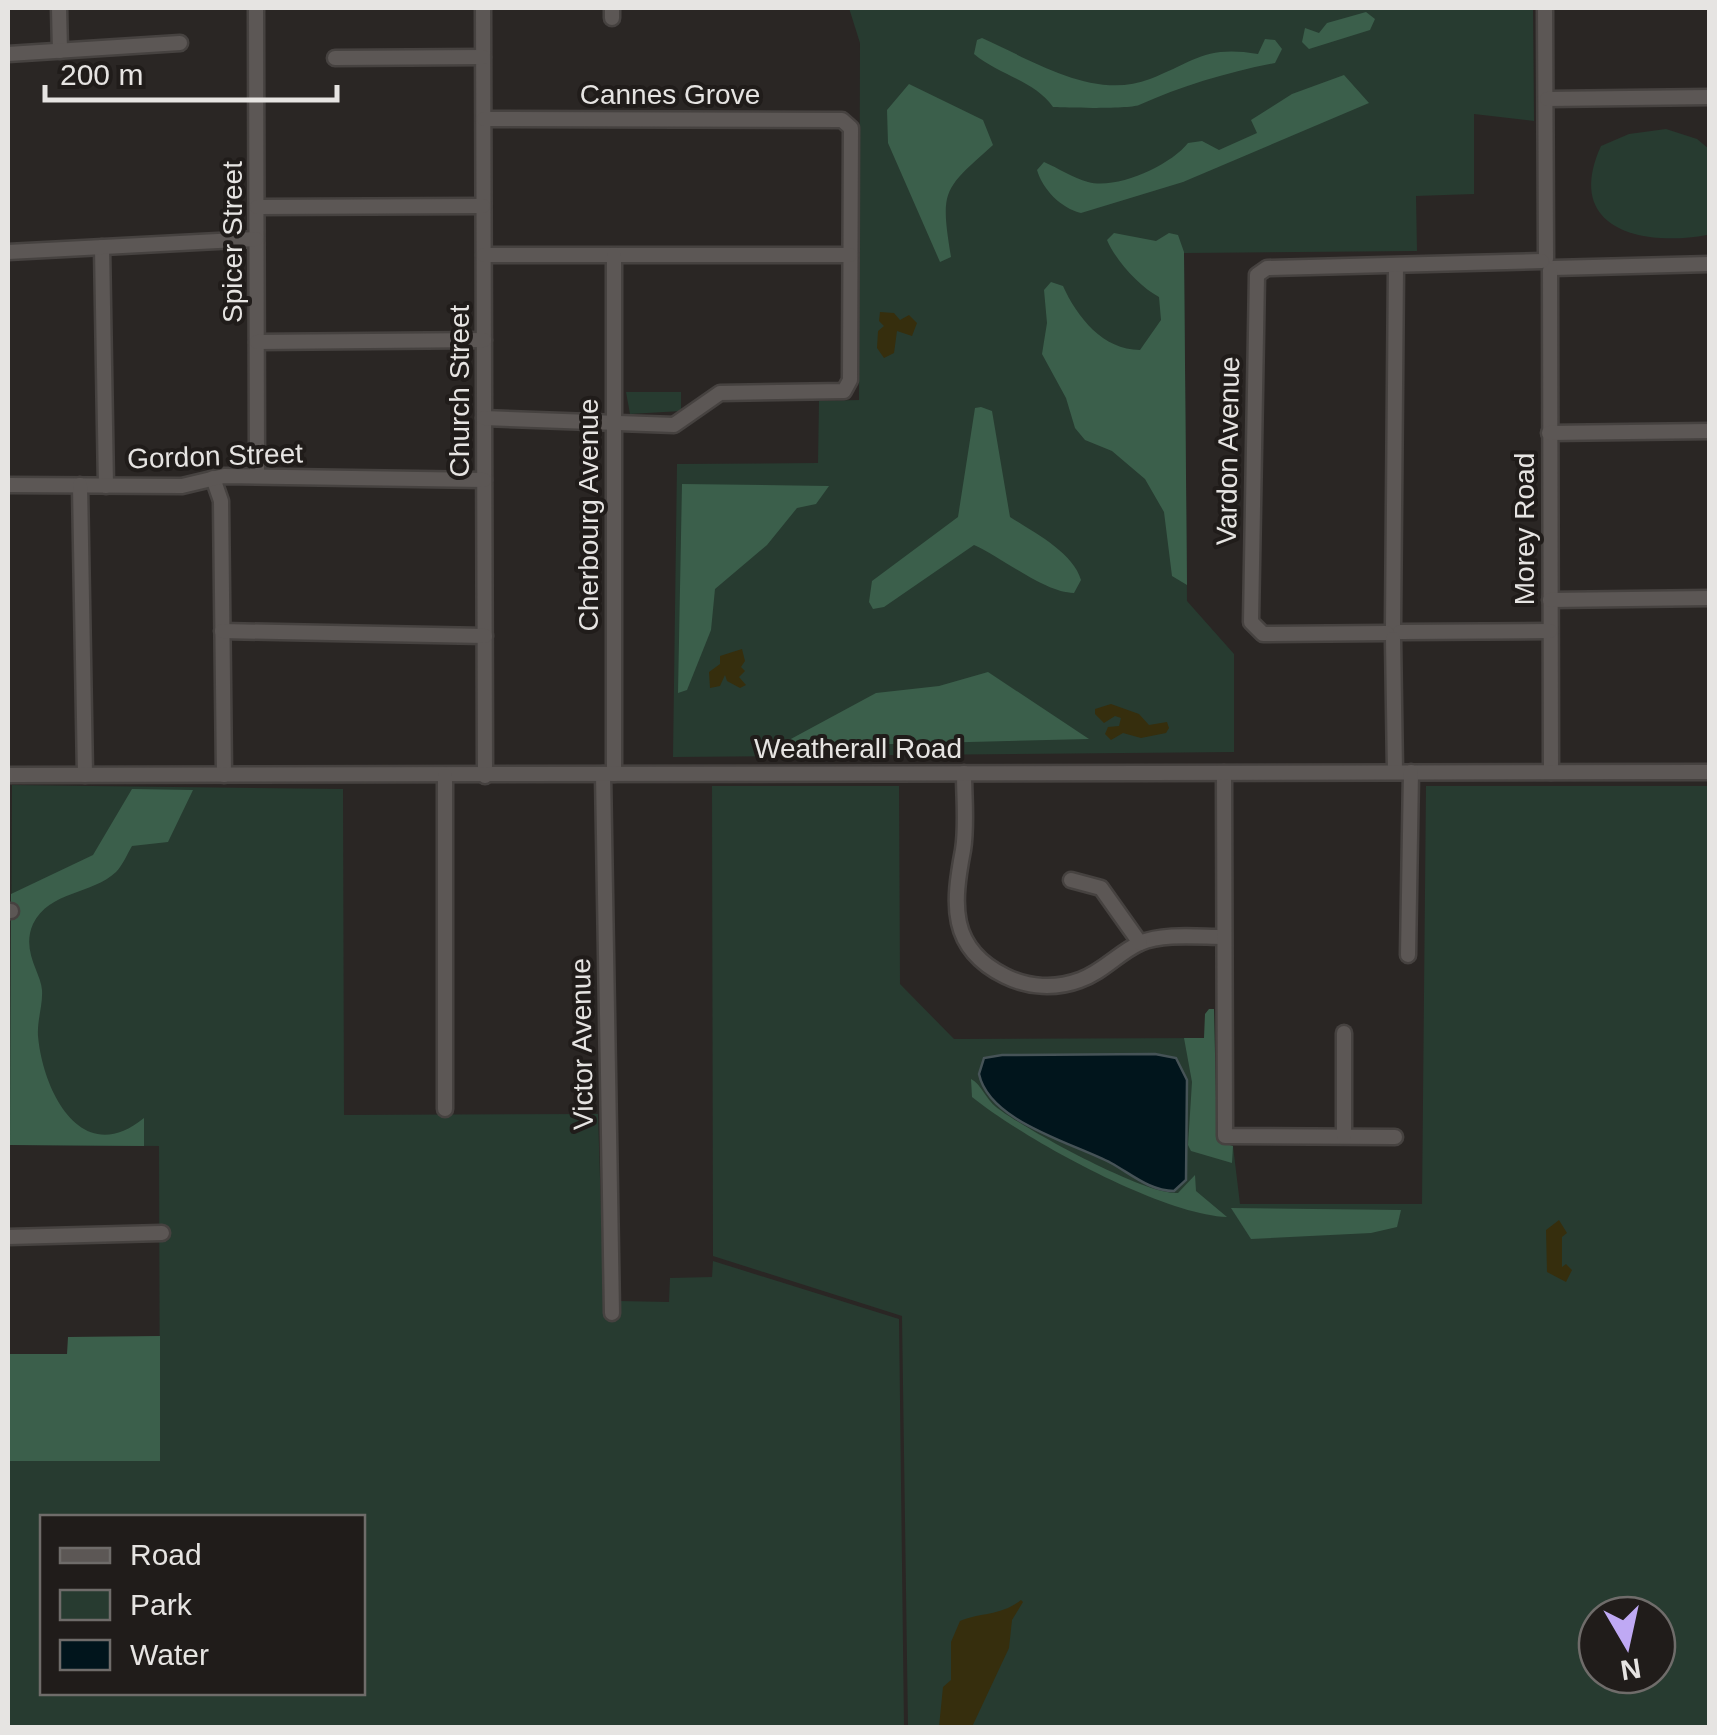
<svg xmlns="http://www.w3.org/2000/svg" width="1717" height="1735" font-family="Helvetica,sans-serif">
<style>
.green{fill:#273b30;fill-rule:evenodd}
.forest{fill:#3b5f4b}
.sand{fill:#362e0d}
.water{fill:#01151c;stroke:#465357;stroke-width:2.5}
.lines{fill:none;stroke-linecap:round;stroke-linejoin:round}
.minor-casing{stroke:#464240;stroke-width:19}
.minor{stroke:#5c5755;stroke-width:14}
.labels{text-anchor:middle;dominant-baseline:central;stroke-width:8;stroke-linejoin:round;paint-order:stroke}
.street-label{font-size:28px;fill:#e6e4e2;stroke:#201c1a}
</style>
<rect width="100%" height="100%" fill="#2a2624"/>
<!-- green -->
<g class="green">
<path d="M 849,8 L 1533,8 L 1534,121 L 1474,114 L 1474,194 L 1416,196 L 1417,251 L 1184,253 L 1187,601 L 1234,654 L 1234,752 L 673,757 L 677,464 L 818,463 L 819,401 L 859,400 L 860,43 Z"/>
<path d="M 1666,129 L 1697,139 L 1709,149 L 1707,235 C 1642,247 1563,229 1601,146 L 1629,134 Z"/>
<path d="M 626,392 L 681,392 L 681,411 L 630,414 Z"/>
<path d="M 12,785 L 343,789 L 344,1115 L 598,1114 L 604,1307 L 619,1301 L 669,1302 L 670,1278 L 712,1277 L 713,1261 L 899,1319 L 904,1727 L 8,1728 L 8,1461 L 160,1460 L 159,1146 L 10,1145 ZM 42,1518 L 362,1518 L 362,1692 L 42,1692 Z"/>
<path d="M 712,786 L 899,786 L 900,984 L 954,1039 L 1214,1038 L 1217,1141 L 1233,1146 L 1240,1204 L 1422,1204 L 1426,786 L 1709,786 L 1709,1727 L 908,1727 L 902,1316 L 713,1256 ZM 1597,1615 L 1657,1615 L 1657,1675 L 1597,1675 Z"/>
</g>
<!-- forest -->
<g class="forest">
<path d="M 1366,12 L 1375,19 L 1370,30 L 1309,49 L 1302,42 L 1305,28 L 1319,33 L 1327,23 Z"/>
<path d="M 982,38 C 1032,60 1094,101 1150,79 C 1194,62 1205,45 1258,54 L 1265,39 L 1275,40 L 1282,49 L 1275,63 C 1228,72 1182,86 1139,105 C 1129,109 1069,108 1053,107 C 1035,81 999,75 974,54 L 977,40 Z"/>
<path d="M 1344,75 L 1369,103 L 1183,182 L 1081,213 C 1061,208 1043,190 1037,170 L 1044,162 C 1058,168 1073,178 1088,182 C 1117,190 1171,165 1188,143 L 1202,141 L 1219,150 L 1257,133 L 1251,120 L 1292,94 Z"/>
<path d="M 909,84 L 983,120 L 993,145 C 943,190 940,189 951,257 L 940,262 L 888,143 L 887,110 Z"/>
<path d="M 1114,233 L 1156,241 L 1169,233 L 1178,235 L 1184,252 L 1187,585 L 1172,576 L 1164,512 L 1145,479 L 1112,451 L 1085,440 L 1075,428 L 1066,398 L 1042,354 L 1047,323 L 1044,290 L 1051,282 L 1063,286 C 1077,317 1103,350 1140,350 L 1161,320 L 1159,297 C 1140,287 1116,261 1107,240 Z"/>
<path d="M 981,407 L 992,411 L 1010,517 C 1033,532 1073,552 1081,580 L 1074,593 C 1045,593 1003,558 974,545 L 884,607 L 873,609 L 869,602 L 872,581 L 958,517 L 975,408 Z"/>
<path d="M 682,484 L 829,486 L 816,504 L 797,508 L 767,545 L 715,589 L 711,630 L 687,690 L 678,693 Z"/>
<path d="M 988,672 L 1089,739 L 776,747 L 876,693 L 939,686 Z"/>
<path d="M 132,789 L 193,790 L 168,842 L 132,846 C 127,854 123,865 116,872 C 93,894 49,891 33,924 C 21,951 41,973 42,990 C 43,1005 37,1020 38,1036 C 43,1092 82,1169 144,1118 L 144,1146 L 10,1145 L 11,894 L 93,855 Z"/>
<path d="M 1209,1009 L 1214,1009 L 1217,1141 L 1233,1146 L 1232,1163 L 1191,1151 L 1188,1145 L 1192,1082 L 1184,1038 L 1204,1038 L 1205,1014 Z"/>
<path d="M 971,1079 C 981,1084 986,1099 996,1107 C 1024,1129 1146,1196 1178,1193 L 1195,1175 L 1196,1191 L 1227,1217 C 1162,1215 1024,1139 972,1097 Z"/>
<path d="M 1231,1208 L 1401,1210 L 1397,1227 L 1371,1233 L 1251,1239 Z"/>
<path d="M 160,1336 L 160,1461 L 8,1461 L 8,1354 L 67,1354 L 68,1337 Z"/>
</g>
<!-- sand -->
<g class="sand">
<path d="M 880,312 L 894,313 L 900,320 L 909,315 L 917,323 L 912,336 L 897,331 L 894,353 L 884,358 L 877,348 L 878,331 L 884,326 L 879,321 Z"/>
<path d="M 742,649 L 745,661 L 741,667 L 745,671 L 739,677 L 746,685 L 740,688 L 727,681 L 725,675 L 720,686 L 710,688 L 709,672 L 720,664 L 720,656 Z"/>
<path d="M 1111,704 L 1139,714 L 1149,725 L 1167,722 L 1169,728 L 1166,733 L 1141,738 L 1123,733 L 1111,740 L 1105,734 L 1108,727 L 1119,726 L 1121,718 L 1115,716 L 1104,723 L 1095,714 L 1095,709 Z"/>
<path d="M 1559,1220 L 1567,1233 L 1562,1237 L 1562,1267 L 1566,1264 L 1572,1270 L 1566,1282 L 1547,1272 L 1546,1230 Z"/>
<path d="M 1021,1600 L 1023,1602 L 1012,1620 L 1009,1648 L 972,1727 L 939,1727 L 943,1687 L 951,1680 L 951,1642 L 960,1621 C 982,1612 1001,1616 1021,1600 Z"/>
</g>
<!-- water -->
<path class="water" d="M 1155,1054 L 1176,1058 L 1187,1080 L 1186,1180 L 1174,1191 C 1150,1191 1131,1174 1111,1163 C 1073,1143 989,1122 979,1074 L 984,1058 L 1002,1055 Z"/>
<g class="lines">
<defs>
<g id="minor">
<path d="M 59,8 L 60,51"/>
<path d="M 256,8 L 257,476"/>
<path d="M 483,8 L 485,776"/>
<path d="M 612,8 L 612,18"/>
<path d="M 1545,8 L 1546,259"/>
<path d="M 8,54 L 180,43"/>
<path d="M 335,58 L 483,57"/>
<path d="M 1547,99 L 1710,97"/>
<path d="M 484,119 L 842,120 L 851,128 L 850,380 L 844,391 L 720,393 L 674,425 L 484,418"/>
<path d="M 257,207 L 483,206"/>
<path d="M 102,247 L 106,486"/>
<path d="M 8,252 L 256,239"/>
<path d="M 484,255 L 850,255"/>
<path d="M 614,256 L 614,774"/>
<path d="M 1553,268 L 1710,264"/>
<path d="M 1550,270 L 1551,772"/>
<path d="M 257,342 L 484,340"/>
<path d="M 1549,433 L 1710,431"/>
<path d="M 213,478 L 221,501 L 224,775"/>
<path d="M 8,485 L 182,486 L 224,476 L 484,480"/>
<path d="M 80,485 L 85,775"/>
<path d="M 1550,600 L 1710,598"/>
<path d="M 1393,626 L 1396,266"/>
<path d="M 222,631 L 485,636"/>
<path d="M 1400,632 L 1550,631"/>
<path d="M 1387,633 L 1263,634 L 1251,622 L 1257,275 L 1267,268 L 1542,261"/>
<path d="M 1393,639 L 1395,772"/>
<path d="M 964,773 C 964,798 967,826 963,850 C 953,903 948,948 1005,976 C 1029,988 1056,989 1080,980 C 1103,972 1118,953 1140,943 C 1164,933 1198,937 1224,937"/>
<path d="M 1224,773 L 1225,1136 L 1395,1137"/>
<path d="M 603,774 L 612,1313"/>
<path d="M 8,775 L 1710,772"/>
<path d="M 445,776 L 445,1109"/>
<path d="M 1071,880 L 1101,888 L 1140,943"/>
<path d="M 8,911 L 11,911"/>
<path d="M 1408,955 L 1411,772"/>
<path d="M 1344,1136 L 1344,1033"/>
<path d="M 8,1237 L 162,1233"/>
</g>
</defs>
<!-- minor casing -->
<use href="#minor" class="minor-casing"/>
<!-- minor -->
<use href="#minor" class="minor"/>
</g>
<g class="labels">
<!-- street labels -->
<g class="street-label">
<text x="670" y="94">Cannes Grove</text>
<text transform="translate(232 242) rotate(-90)">Spicer Street</text>
<text transform="translate(459 391) rotate(-90)">Church Street</text>
<text transform="translate(1228 451) rotate(-89)">Vardon Avenue</text>
<text transform="translate(215 456) rotate(-2)">Gordon Street</text>
<text transform="translate(588 515) rotate(-90)">Cherbourg Avenue</text>
<text transform="translate(1524 529) rotate(-90)">Morey Road</text>
<text x="858" y="748">Weatherall Road</text>
<text transform="translate(582 1044) rotate(-91)">Victor Avenue</text>
</g>
</g>
<!-- border -->
<rect width="1717" height="1735" fill="none" stroke="#e6e4e2" stroke-width="20"/>
<!-- legend -->
<rect x="40" y="1515" width="325" height="180" fill="#201c1a" stroke="#6f6c6a" stroke-width="2.5"/>
<rect x="60" y="1548" width="50" height="15" fill="#5c5755" stroke="#6f6c6a" stroke-width="2.5"/>
<text x="130" y="1565" font-size="30" fill="#e6e4e2">Road</text>
<rect x="60" y="1590" width="50" height="30" fill="#273b30" stroke="#6f6c6a" stroke-width="2.5"/>
<text x="130" y="1615" font-size="30" fill="#e6e4e2">Park</text>
<rect x="60" y="1640" width="50" height="30" fill="#01151c" stroke="#6f6c6a" stroke-width="2.5"/>
<text x="130" y="1665" font-size="30" fill="#e6e4e2">Water</text>
<!-- north arrow -->
<g transform="translate(1627 1645) rotate(171)"><circle r="48" fill="#201c1a" stroke="#6f6c6a" stroke-width="2.5"/>
<path d="M0-8L18 38L0 25L-18 38Z" fill="#bfa9f4"/>
<text y="-15" font-size="28" font-weight="bold" text-anchor="middle" fill="#e6e4e2">N</text>
</g>
<!-- scale -->
<path d="M45 85v15h292v-15" fill="none" stroke="#e6e4e2" stroke-width="5"/>
<text x="60" y="85" font-size="30" fill="#e6e4e2" stroke="#201c1a" stroke-width="8" paint-order="stroke">200 m</text>
</svg>
